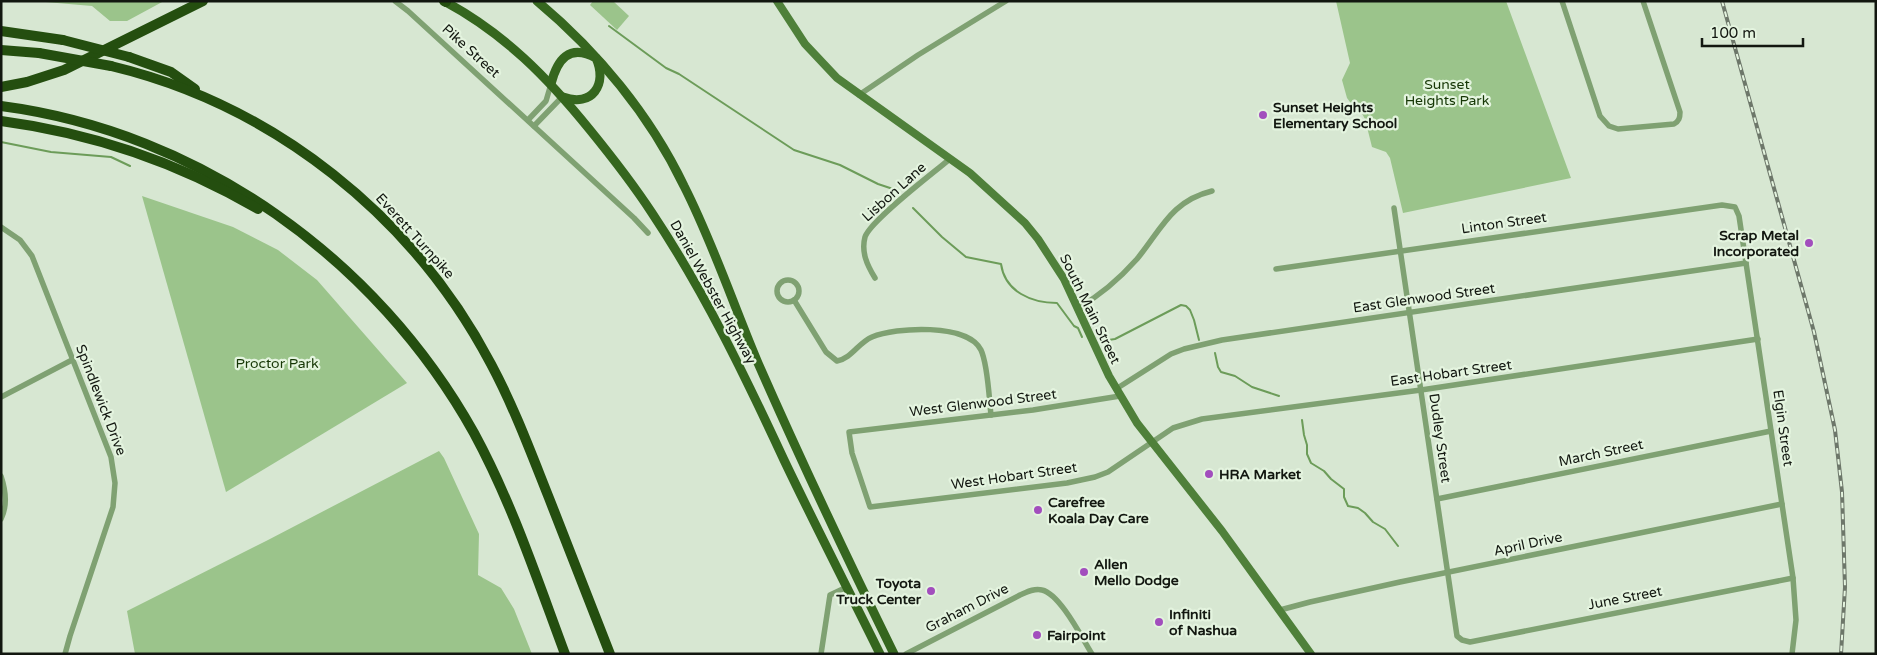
<svg xmlns="http://www.w3.org/2000/svg" width="1877" height="655" font-family="'Varela Round',sans-serif">
<style>
.green{fill:#9bc48b}
.lines{fill:none;stroke-linecap:round;stroke-linejoin:round}
.stream{stroke:#6c9c59;stroke-width:2}
.street{stroke:#7fa172;stroke-width:5.5}
.secondary{stroke:#4f803a;stroke-width:8}
.primary{stroke:#35661e;stroke-width:9}
.highway{stroke:#244e0f;stroke-width:10}
.rail-casing{stroke:#6d776a;stroke-width:4}
.rail{stroke:#e4f4df;stroke-width:2;stroke-dasharray:5.5;stroke-linecap:butt}
.highway-bridge{stroke:#244e0f;stroke-width:10}
.poi-dot{fill:#a24ebd;stroke:#e4f4df;stroke-width:2}
.labels{text-anchor:middle;dominant-baseline:central;stroke-width:4.5;stroke-linejoin:round;paint-order:stroke}
.street-label{font-size:14px;fill:#121710;stroke:#e4f4df}
.park-label{font-size:14px;fill:#163706;stroke:#e4f4df}
.poi-label{font-size:14px;font-weight:bold;fill:#121710;stroke:#e4f4df;text-anchor:start}
</style>
<rect width="100%" height="100%" fill="#d7e7d2"/>
<!-- green -->
<g class="green">
<path d="M 34,1 L 164,1 L 127,21 L 110,21 L 92,6 Z"/>
<path d="M 593,1 L 613,1 L 629,16 L 617,30 L 590,5 Z"/>
<path d="M 1336,1 L 1506,1 L 1571,178 L 1403,213 L 1390,158 L 1386,152 L 1372,147 L 1365,119 L 1360,110 L 1353,106 L 1347,98 L 1342,80 L 1350,63 Z"/>
<path d="M 142,196 L 233,227 L 278,250 L 317,280 L 407,383 L 226,492 Z"/>
<path d="M 439,451 L 444,458 L 479,534 L 478,575 L 501,588 L 514,609 L 532,654 L 135,654 L 127,611 L 268,540 Z"/>
</g>
<g class="lines">
<!-- stream -->
<g class="stream">
<path d="M 609,26 L 666,68 L 679,74 L 794,150 L 840,165 L 878,184 L 896,190"/>
<path d="M 1,142 L 51,152 L 111,157 L 130,166"/>
<path d="M 913,208 L 942,237 L 966,257 L 1001,264 C 1005,292 1032,303 1057,303 L 1074,326 L 1078,328 L 1082,337"/>
<path d="M 1102,341 L 1115,339 L 1181,305 L 1186,306 L 1190,310 L 1194,320 L 1199,340"/>
<path d="M 1215,353 L 1218,367 L 1221,372 L 1235,376 L 1252,387 L 1279,396"/>
<path d="M 1302,420 L 1304,435 L 1307,445 L 1307,454 L 1311,463 L 1324,471 L 1331,479 L 1344,489 L 1344,497 L 1348,506 L 1358,508 L 1365,513 L 1373,522 L 1385,529 L 1398,546"/>
</g>
<!-- street -->
<g class="street">
<path d="M 395,1 L 408,11 L 634,218 L 648,233"/>
<path d="M 1562,1 L 1600,116 L 1609,126 L 1618,129 L 1674,124 C 1679,121 1680,118 1680,112 L 1643,1"/>
<path d="M 859,95 L 918,55 L 1006,1"/>
<path d="M 528,120 L 546,101 L 551,84"/>
<path d="M 534,126 L 562,97"/>
<path d="M 1394,208 L 1457,636 L 1462,640 L 1470,642 L 1793,578"/>
<path d="M 1,227 L 20,240 L 32,256 L 111,457 L 115,483 L 113,507 L 70,636 L 65,654"/>
<path d="M 1276,269 L 1722,205 L 1735,207 L 1739,216 L 1793,578 L 1796,620 L 1792,654"/>
<path d="M 875,278 C 867,265 861,252 865,237 C 870,221 934,172 950,159"/>
<circle cx="788" cy="291" r="11"/>
<path d="M 794,300 L 826,352 L 837,361 C 852,358 858,343 872,337 C 895,327 968,323 981,350 C 988,365 989,398 991,415"/>
<path d="M 1078,308 C 1099,296 1121,277 1137,259 C 1161,230 1171,201 1212,191"/>
<path d="M 1116,389 L 1171,354 L 1184,349 L 1222,340 L 1746,263"/>
<path d="M 1120,396 L 1033,410 L 849,432 L 852,453 L 870,507 L 1067,483 L 1095,477 L 1108,472 L 1173,428 L 1202,419 L 1421,390 L 1758,339"/>
<path d="M 1,397 L 72,360"/>
<path d="M 1,476 C 6,491 8,505 1,519"/>
<path d="M 1437,499 L 1771,431"/>
<path d="M 1280,610 L 1310,602 L 1400,582 L 1782,504"/>
<path d="M 821,654 L 830,595 L 847,587"/>
<path d="M 906,654 L 1020,595 C 1027,592 1034,588 1042,590 C 1060,594 1082,638 1092,654"/>
</g>
<!-- secondary -->
<path class="secondary" d="M 777,1 L 805,44 L 837,78 L 970,173 L 1025,223 L 1038,239 L 1064,279 L 1109,376 L 1137,423 L 1222,531 L 1311,654"/>
<!-- primary -->
<g class="primary">
<path d="M 444,1 C 504,33 548,78 590,130 C 612,157 633,184 652,213 C 704,291 745,376 784,460 C 815,525 848,589 880,654"/>
<path d="M 537,1 C 597,51 650,115 684,186 C 713,243 733,304 758,363 C 801,461 847,558 894,654"/>
<path d="M 551,84 C 557,60 569,43 596,58 C 608,84 592,108 563,97"/>
</g>
<!-- highway -->
<g class="highway">
<path d="M 444,1 L 446,2"/>
<path d="M 1,31 L 63,40"/>
<path d="M 1,50 L 39,53"/>
<path d="M 129,57 L 171,72 L 195,89"/>
<path d="M 111,66 C 274,105 413,216 491,364 C 514,407 531,453 549,498 C 569,550 590,602 610,654"/>
<path d="M 1,87 L 27,82 L 64,70 L 203,1"/>
<path d="M 1,106 C 200,132 377,259 474,433 C 512,503 537,579 565,654"/>
<path d="M 1,121 C 92,133 179,163 258,209"/>
</g>
<defs>
<path id="rail" d="M 1722,1 L 1814,332 L 1835,430 L 1842,492 L 1845,587 L 1841,654"/>
</defs>
<!-- rail casing -->
<use href="#rail" class="rail-casing"/>
<!-- rail -->
<use href="#rail" class="rail"/>
<!-- highway-bridge -->
<g class="highway-bridge">
<path d="M 63,40 L 129,57"/>
<path d="M 39,53 L 111,66"/>
</g>
</g>
<!-- markers -->
<g class="poi-dot">
<circle cx="1263" cy="115" r="5"/>
<circle cx="1809" cy="243" r="5"/>
<circle cx="1209" cy="474" r="5"/>
<circle cx="1038" cy="510" r="5"/>
<circle cx="1084" cy="572" r="5"/>
<circle cx="931" cy="591" r="5"/>
<circle cx="1159" cy="622" r="5"/>
<circle cx="1037" cy="635" r="5"/>
</g>
<g class="labels">
<!-- street labels -->
<g class="street-label">
<text transform="translate(471 51) rotate(42)">Pike Street</text>
<text transform="translate(894 192) rotate(-42)">Lisbon Lane</text>
<text transform="translate(1504 223) rotate(-8)">Linton Street</text>
<text transform="translate(415 236) rotate(48)">Everett Turnpike</text>
<text transform="translate(713 292) rotate(61)">Daniel Webster Highway</text>
<text transform="translate(1424 298) rotate(-8)">East Glenwood Street</text>
<text transform="translate(1090 309) rotate(64)">South Main Street</text>
<text transform="translate(1451 373) rotate(-8)">East Hobart Street</text>
<text transform="translate(101 400) rotate(69)">Spindlewick Drive</text>
<text transform="translate(983 403) rotate(-7)">West Glenwood Street</text>
<text transform="translate(1783 428) rotate(82)">Elgin Street</text>
<text transform="translate(1440 438) rotate(82)">Dudley Street</text>
<text transform="translate(1601 453) rotate(-12)">March Street</text>
<text transform="translate(1014 476) rotate(-8)">West Hobart Street</text>
<text transform="translate(1528 544) rotate(-12)">April Drive</text>
<text transform="translate(1625 598) rotate(-11)">June Street</text>
<text transform="translate(967 608) rotate(-27)">Graham Drive</text>
</g>
<!-- park labels -->
<g class="park-label">
<text x="1447" y="84">Sunset<tspan x="1447" dy="16">Heights Park</tspan></text>
<text x="277" y="363">Proctor Park</text>
</g>
<!-- poi labels -->
<g class="poi-label">
<text x="1273" y="107">Sunset Heights<tspan x="1273" dy="16">Elementary School</tspan></text>
<text x="1799" y="235" text-anchor="end">Scrap Metal<tspan x="1799" dy="16">Incorporated</tspan></text>
<text x="1219" y="474">HRA Market</text>
<text x="1048" y="502">Carefree<tspan x="1048" dy="16">Koala Day Care</tspan></text>
<text x="1094" y="564">Allen<tspan x="1094" dy="16">Mello Dodge</tspan></text>
<text x="921" y="583" text-anchor="end">Toyota<tspan x="921" dy="16">Truck Center</tspan></text>
<text x="1169" y="614">Infiniti<tspan x="1169" dy="16">of Nashua</tspan></text>
<text x="1047" y="635">Fairpoint</text>
</g>
</g>
<!-- border -->
<rect width="1877" height="655" fill="none" stroke="#121710" stroke-width="5"/>
<!-- scale -->
<path d="M1702 38v8h101v-8" fill="none" stroke="#121710" stroke-width="2.5"/>
<text x="1710" y="38" font-size="15" fill="#121710" stroke="#e4f4df" stroke-width="4" paint-order="stroke">100 m</text>
</svg>
